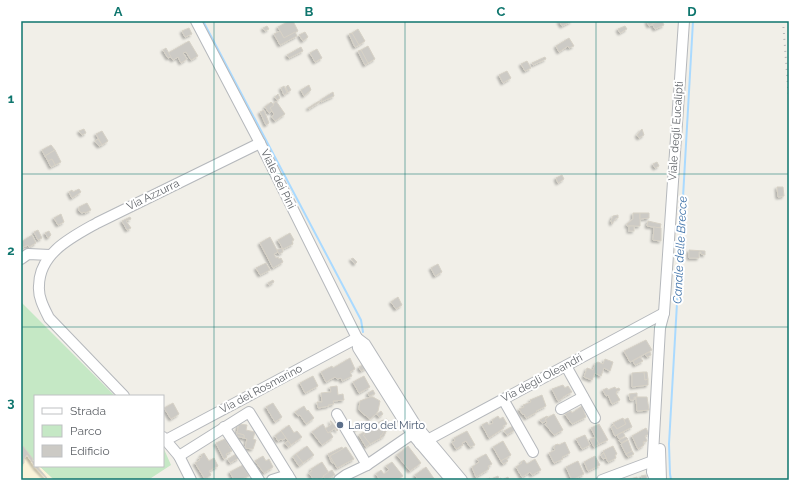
<svg xmlns="http://www.w3.org/2000/svg" width="810" height="501" font-family="Raleway,sans-serif">
<style>
.green{fill:#c5e8c5}
.sand{fill:#fbf3d9}
.lines{fill:none;stroke-linecap:round;stroke-linejoin:round}
.stream{stroke:#aadaff;stroke-width:2}
.building{fill:#cccac5;stroke:#d6d1c6;filter:url(#shadow)}
.minor-casing{stroke:#b5b8bc;stroke-width:12}
.minor{stroke:#fff;stroke-width:10}
.rail{stroke:#b6b7b8;stroke-width:2;stroke-dasharray:1 5;stroke-linecap:butt}
.grid{fill:none;stroke:#0f766e;stroke-width:1;stroke-opacity:0.55}
.service-dot{fill:#5c6f8a;stroke:#fff;stroke-width:1.5}
.labels{text-anchor:middle;dominant-baseline:central;stroke-width:4;stroke-linejoin:round;paint-order:stroke}
.street-label{font-size:11px;fill:#5f6368;stroke:#fff}
.service-label{font-size:11px;fill:#4e5e75;stroke:#fff;text-anchor:start}
.water-label{font-size:12px;font-style:italic;fill:#4174aa;stroke:#fff}
.neatline{fill:none;stroke:#0f766e;stroke-width:1.5}
.grid-label{font-size:13px;text-anchor:middle;font-weight:bold;fill:#0f766e}
</style>
<defs>
<filter id="shadow"><feDropShadow dx="-2" dy="2" stdDeviation="1" flood-color="#0004"/></filter>
</defs>
<rect width="100%" height="100%" fill="#f1efe8"/>
<!-- green -->
<g class="green">
<path d="M 21,302 L 115,396 L 35,396 L 35,462 L 21,449 Z"/>
<path d="M 163,447 L 171,465 L 148,480 L 54,480 L 39,466 L 163,466 Z"/>
</g>
<!-- sand -->
<path class="sand" d="M 21,449 L 35,462 L 35,466 L 39,466 L 54,480 L 21,480 Z"/>
<g class="lines">
<!-- stream -->
<g class="stream">
<path d="M 203,21 L 361,320 L 363,332"/>
<path d="M 671,480 L 670,474 L 669,444 L 693,21"/>
</g>
</g>
<!-- building -->
<g class="building">
<path d="M 289,21 L 293,21 L 298,31 L 284,38 L 278,27 Z"/>
<path d="M 559,21 L 572,21 L 562,26 Z"/>
<path d="M 647,21 L 659,21 L 649,26 Z"/>
<path d="M 659,21 L 662,21 L 664,25 L 655,29 L 652,24 Z"/>
<path d="M 267,26 L 269,29 L 265,31 L 263,28 Z"/>
<path d="M 625,26 L 627,29 L 620,33 L 618,29 Z"/>
<path d="M 189,28 L 192,34 L 185,37 L 182,31 Z"/>
<path d="M 358,29 L 365,41 L 359,45 L 352,33 Z"/>
<path d="M 280,31 L 284,38 L 295,32 L 297,36 L 280,45 L 274,34 Z"/>
<path d="M 305,32 L 308,37 L 303,41 L 299,35 Z"/>
<path d="M 352,33 L 359,45 L 355,47 L 349,34 Z"/>
<path d="M 569,38 L 574,46 L 569,48 L 568,46 L 559,52 L 556,46 Z"/>
<path d="M 189,41 L 198,56 L 191,60 L 186,52 L 183,53 L 187,59 L 181,63 L 178,57 L 173,60 L 168,53 Z"/>
<path d="M 368,46 L 375,59 L 368,63 L 361,50 Z"/>
<path d="M 301,47 L 303,51 L 289,58 L 287,55 Z"/>
<path d="M 166,48 L 171,57 L 168,58 L 163,50 Z"/>
<path d="M 317,49 L 322,58 L 315,62 L 310,53 Z"/>
<path d="M 361,50 L 368,63 L 365,65 L 358,51 Z"/>
<path d="M 545,57 L 546,59 L 533,65 L 532,63 Z"/>
<path d="M 527,61 L 531,68 L 525,71 L 521,64 Z"/>
<path d="M 507,71 L 511,78 L 503,83 L 499,75 Z"/>
<path d="M 288,85 L 291,90 L 288,92 L 286,87 Z"/>
<path d="M 309,85 L 311,90 L 304,96 L 301,90 Z"/>
<path d="M 284,86 L 287,93 L 284,95 L 281,88 Z"/>
<path d="M 333,92 L 334,96 L 321,102 L 322,99 Z"/>
<path d="M 278,94 L 280,98 L 277,100 L 275,97 Z"/>
<path d="M 276,101 L 285,114 L 275,121 L 272,117 L 274,114 L 270,108 Z"/>
<path d="M 319,101 L 320,102 L 309,109 L 308,108 Z"/>
<path d="M 271,102 L 274,105 L 270,108 L 272,111 L 269,113 L 265,107 Z"/>
<path d="M 264,110 L 269,123 L 266,125 L 260,112 Z"/>
<path d="M 84,129 L 86,133 L 82,135 L 79,131 Z"/>
<path d="M 642,129 L 644,135 L 639,138 L 637,135 Z"/>
<path d="M 102,131 L 108,141 L 102,145 L 96,134 Z"/>
<path d="M 98,139 L 102,145 L 99,146 L 95,141 Z"/>
<path d="M 51,145 L 55,150 L 45,156 L 42,150 Z"/>
<path d="M 55,150 L 61,162 L 55,165 L 52,159 L 48,161 L 45,156 Z"/>
<path d="M 52,159 L 55,165 L 51,167 L 48,161 Z"/>
<path d="M 657,162 L 659,166 L 655,168 L 653,164 Z"/>
<path d="M 562,175 L 564,179 L 558,183 L 556,178 Z"/>
<path d="M 777,187 L 783,187 L 784,196 L 778,197 Z"/>
<path d="M 79,189 L 81,192 L 72,198 L 69,192 L 72,190 L 73,192 Z"/>
<path d="M 87,203 L 91,210 L 85,213 L 84,212 L 82,213 L 79,211 L 79,207 Z"/>
<path d="M 633,213 L 640,213 L 640,226 L 627,226 L 627,224 L 633,219 Z"/>
<path d="M 640,213 L 649,213 L 649,218 L 640,219 Z"/>
<path d="M 61,214 L 64,222 L 58,225 L 54,218 Z"/>
<path d="M 618,215 L 618,218 L 616,218 L 612,224 L 611,221 L 613,216 Z"/>
<path d="M 130,217 L 131,219 L 126,221 L 131,228 L 127,230 L 122,221 Z"/>
<path d="M 648,221 L 661,224 L 660,228 L 647,226 Z"/>
<rect x="629" y="226" width="5" height="5"/>
<path d="M 654,227 L 661,228 L 661,241 L 653,240 Z"/>
<path d="M 38,230 L 42,238 L 38,240 L 34,232 Z"/>
<path d="M 49,231 L 51,235 L 48,238 L 45,233 Z"/>
<path d="M 290,233 L 294,240 L 292,241 L 293,244 L 283,249 L 278,240 Z"/>
<path d="M 32,235 L 36,243 L 29,247 L 28,245 L 21,248 L 21,242 Z"/>
<path d="M 270,237 L 278,252 L 274,254 L 276,258 L 278,257 L 279,259 L 281,258 L 283,262 L 273,268 L 260,243 Z"/>
<path d="M 282,248 L 283,252 L 279,254 L 277,250 Z"/>
<path d="M 689,250 L 705,251 L 705,255 L 701,254 L 701,252 L 699,252 L 699,258 L 689,258 Z"/>
<path d="M 353,258 L 357,262 L 355,264 L 351,259 Z"/>
<path d="M 266,263 L 270,270 L 260,275 L 256,268 Z"/>
<path d="M 438,264 L 442,272 L 435,276 L 431,268 Z"/>
<path d="M 273,280 L 274,282 L 269,285 L 268,283 Z"/>
<path d="M 398,297 L 402,305 L 396,309 L 391,302 Z"/>
<path d="M 646,340 L 652,350 L 630,362 L 624,351 Z"/>
<path d="M 650,352 L 651,355 L 647,357 L 645,354 Z"/>
<path d="M 640,357 L 643,361 L 635,365 L 633,361 Z"/>
<path d="M 350,358 L 355,369 L 350,372 L 352,376 L 342,381 L 341,378 L 337,379 L 335,377 L 326,382 L 321,372 L 332,366 L 333,368 Z"/>
<path d="M 605,359 L 613,362 L 610,371 L 604,368 L 601,376 L 595,373 L 592,380 L 584,377 L 587,368 L 593,370 L 596,363 L 598,362 L 603,364 Z"/>
<path d="M 366,363 L 368,367 L 361,371 L 359,367 Z"/>
<path d="M 644,372 L 645,380 L 648,379 L 648,385 L 632,387 L 632,373 Z"/>
<path d="M 644,372 L 647,372 L 648,379 L 645,380 Z"/>
<path d="M 313,376 L 318,386 L 305,393 L 300,383 Z"/>
<path d="M 364,376 L 370,387 L 359,393 L 353,382 Z"/>
<path d="M 563,385 L 565,388 L 568,386 L 572,392 L 563,397 L 563,398 L 558,401 L 552,389 Z"/>
<path d="M 337,386 L 338,395 L 343,394 L 344,400 L 333,401 L 334,404 L 328,405 L 329,406 L 318,408 L 317,402 L 322,402 L 321,393 L 331,392 L 330,387 Z"/>
<path d="M 615,387 L 616,389 L 619,388 L 620,390 L 617,391 L 616,393 L 620,400 L 612,404 L 608,395 L 606,396 L 603,390 L 607,388 L 608,390 Z"/>
<path d="M 373,390 L 375,394 L 369,396 L 368,393 Z"/>
<path d="M 637,393 L 637,397 L 634,397 L 634,400 L 630,400 L 629,394 Z"/>
<path d="M 542,395 L 546,406 L 536,411 L 537,412 L 526,418 L 524,414 L 523,415 L 519,409 L 524,407 L 523,405 L 531,402 L 530,400 Z"/>
<path d="M 370,397 L 373,397 L 380,401 L 378,411 L 376,414 L 370,419 L 361,412 L 359,409 L 360,401 Z"/>
<path d="M 636,397 L 647,397 L 649,410 L 637,411 Z"/>
<path d="M 173,403 L 179,414 L 171,419 L 164,408 Z"/>
<path d="M 273,403 L 282,417 L 275,422 L 266,407 Z"/>
<path d="M 304,406 L 307,411 L 308,410 L 314,418 L 306,424 L 300,415 L 298,416 L 295,412 Z"/>
<path d="M 582,406 L 586,417 L 572,424 L 565,414 L 571,411 L 572,413 Z"/>
<path d="M 381,411 L 383,414 L 379,417 L 377,414 Z"/>
<path d="M 554,414 L 563,430 L 554,435 L 545,424 L 547,423 L 545,419 Z"/>
<path d="M 498,416 L 500,419 L 503,417 L 507,424 L 503,426 L 504,428 L 489,438 L 482,425 L 487,422 L 489,425 L 493,423 L 492,420 Z"/>
<path d="M 547,416 L 548,417 L 545,419 L 546,421 L 542,423 L 540,420 Z"/>
<path d="M 623,418 L 626,424 L 617,429 L 613,423 Z"/>
<path d="M 628,418 L 632,427 L 615,436 L 611,427 L 614,425 L 617,429 L 626,424 L 624,420 Z"/>
<path d="M 387,419 L 390,424 L 387,426 L 388,427 L 384,436 L 381,438 L 380,436 L 382,435 L 386,427 L 381,421 Z"/>
<path d="M 330,421 L 331,421 L 338,430 L 337,431 L 335,428 L 328,433 L 325,429 L 332,424 Z"/>
<path d="M 381,421 L 386,427 L 382,435 L 380,436 L 381,438 L 370,444 L 363,435 L 365,434 L 364,432 L 375,427 L 375,425 Z"/>
<path d="M 239,424 L 247,425 L 246,430 L 255,432 L 253,439 L 256,440 L 253,449 L 245,448 L 247,439 L 244,438 L 244,435 L 237,433 Z"/>
<path d="M 323,424 L 328,433 L 330,432 L 333,437 L 322,445 L 312,432 Z"/>
<path d="M 599,424 L 608,440 L 599,444 L 591,428 Z"/>
<path d="M 289,425 L 294,433 L 297,431 L 302,437 L 291,445 L 281,431 Z"/>
<path d="M 358,425 L 360,427 L 355,430 L 354,428 Z"/>
<path d="M 513,426 L 515,430 L 507,435 L 504,431 Z"/>
<path d="M 646,428 L 649,434 L 645,436 L 647,441 L 643,442 L 644,445 L 638,449 L 632,436 Z"/>
<path d="M 281,431 L 286,438 L 282,440 L 281,439 L 278,441 L 275,436 Z"/>
<path d="M 467,431 L 475,445 L 470,447 L 466,441 L 462,443 L 463,445 L 456,449 L 452,442 L 455,441 L 454,438 Z"/>
<path d="M 364,432 L 365,434 L 363,435 L 370,444 L 366,447 L 359,435 Z"/>
<path d="M 623,432 L 625,436 L 619,439 L 617,435 Z"/>
<path d="M 237,433 L 244,435 L 244,438 L 236,436 Z"/>
<path d="M 585,435 L 590,445 L 582,449 L 576,439 Z"/>
<path d="M 595,437 L 599,444 L 594,447 L 590,439 Z"/>
<path d="M 626,437 L 628,439 L 621,443 L 619,440 Z"/>
<path d="M 225,439 L 232,451 L 226,454 L 227,457 L 224,459 L 216,443 Z"/>
<path d="M 628,440 L 632,451 L 626,454 L 621,444 Z"/>
<path d="M 288,441 L 291,445 L 288,447 L 285,443 Z"/>
<path d="M 503,441 L 511,455 L 501,461 L 493,447 Z"/>
<path d="M 565,442 L 570,453 L 562,457 L 563,459 L 554,463 L 549,453 L 555,450 L 554,448 L 555,445 L 558,444 L 559,445 Z"/>
<path d="M 23,446 L 33,459 L 32,460 L 35,463 L 35,466 L 37,466 L 47,478 L 46,478 L 36,468 L 27,455 L 24,459 L 24,463 L 21,466 L 21,448 Z"/>
<path d="M 307,446 L 314,455 L 303,463 L 296,454 Z"/>
<path d="M 408,446 L 421,463 L 410,471 L 397,455 Z"/>
<path d="M 613,446 L 617,454 L 615,455 L 616,458 L 608,462 L 603,451 Z"/>
<path d="M 342,447 L 343,449 L 330,456 L 334,462 L 332,463 L 328,454 Z"/>
<path d="M 346,447 L 354,459 L 337,468 L 330,456 Z"/>
<path d="M 632,451 L 634,454 L 628,457 L 626,454 Z"/>
<path d="M 204,453 L 209,461 L 214,458 L 218,466 L 209,471 L 211,475 L 205,479 L 195,463 L 200,460 L 199,458 L 202,457 L 201,455 Z"/>
<path d="M 604,453 L 606,458 L 603,459 L 601,455 Z"/>
<path d="M 236,454 L 239,458 L 230,463 L 228,459 Z"/>
<path d="M 296,454 L 303,463 L 299,466 L 293,457 Z"/>
<path d="M 486,454 L 492,464 L 488,466 L 489,469 L 476,477 L 472,467 L 479,462 L 477,459 Z"/>
<path d="M 263,456 L 266,461 L 269,459 L 273,467 L 264,473 L 255,461 Z"/>
<path d="M 595,456 L 600,465 L 588,471 L 584,462 Z"/>
<path d="M 506,458 L 508,461 L 503,464 L 501,461 Z"/>
<path d="M 535,459 L 541,470 L 532,475 L 530,472 L 522,477 L 516,467 L 522,463 L 521,462 L 524,460 L 527,464 Z"/>
<path d="M 578,461 L 584,474 L 572,480 L 566,467 Z"/>
<path d="M 322,462 L 329,473 L 319,480 L 317,478 L 314,480 L 309,473 L 312,471 L 311,469 Z"/>
<path d="M 392,462 L 403,476 L 397,480 L 380,480 L 376,474 L 381,470 L 384,474 L 389,470 L 386,466 Z"/>
<path d="M 243,465 L 249,476 L 242,479 L 234,480 L 230,472 Z"/>
<path d="M 426,467 L 435,480 L 418,480 L 415,475 Z"/>
<path d="M 332,470 L 335,475 L 326,480 L 323,476 Z"/>
<path d="M 646,475 L 647,480 L 639,480 L 642,479 L 641,476 Z"/>
<path d="M 498,476 L 499,479 L 501,478 L 502,480 L 508,477 L 509,480 L 484,480 L 490,478 L 491,479 Z"/>
<path d="M 637,477 L 638,480 L 630,480 L 630,479 Z"/>
</g>
<g class="lines">
<defs>
<g id="minor">
<path d="M 196,21 L 260,143 L 357,338 L 358,348 L 412,434 L 451,480"/>
<path d="M 21,259 L 28,254 L 50,255"/>
<path d="M 357,338 L 365,344 L 415,424 L 462,480"/>
<path d="M 566,366 L 595,418"/>
<path d="M 124,396 L 49,318 C 44,308 38,297 39,286 C 39,253 72,237 97,223 L 260,143"/>
<path d="M 503,399 L 533,452"/>
<path d="M 561,409 L 583,397"/>
<path d="M 337,414 L 367,465"/>
<path d="M 224,427 L 259,480"/>
<path d="M 163,437 L 179,456 L 191,480"/>
<path d="M 166,440 L 357,338"/>
<path d="M 420,444 L 664,313"/>
<path d="M 660,449 L 661,480"/>
<path d="M 179,456 L 249,412 L 291,480"/>
<path d="M 272,480 L 288,475"/>
<path d="M 339,480 L 346,475 L 367,465 L 418,430"/>
<path d="M 602,480 L 658,459"/>
<path d="M 655,480 L 652,472 L 660,328 L 664,313 L 684,21"/>
</g>
</defs>
<!-- minor casing -->
<use href="#minor" class="minor-casing"/>
<!-- minor -->
<use href="#minor" class="minor"/>
<!-- rail -->
<path class="rail" d="M 783,21 L 789,100"/>
</g>
<!-- grid -->
<path class="grid" d="M 214,21 L 214,480M 405,21 L 405,480M 596,21 L 596,480M 21,174 L 789,174M 21,327 L 789,327"/>
<!-- markers -->
<circle class="service-dot" cx="340" cy="425" r="4"/>
<g class="labels">
<!-- street labels -->
<g class="street-label">
<text transform="translate(676 131) rotate(-86)">Viale degli Eucalipti</text>
<text transform="translate(278 179) rotate(64)">Viale dei Pini</text>
<text transform="translate(153 195) rotate(-26)">Via Azzurra</text>
<text transform="translate(542 378) rotate(-28)">Via degli Oleandri</text>
<text transform="translate(261 389) rotate(-28)">Via del Rosmarino</text>
</g>
<!-- service labels -->
<g class="service-label">
<text x="348" y="425">Largo del Mirto</text>
</g>
<!-- water labels -->
<g class="water-label">
<text transform="translate(680 250) rotate(-87)">Canale delle Brecce</text>
</g>
</g>
<!-- border -->
<rect width="810" height="501" fill="none" stroke="#ffffff" stroke-width="44"/>
<!-- legend -->
<rect x="34" y="395" width="130" height="72" fill="#ffffff" stroke="#bfc1c3"/>
<rect x="42" y="408" width="20" height="6" fill="#ffffff" stroke="#bfc1c3"/>
<text x="70" y="415" font-size="12" fill="#5f6368">Strada</text>
<rect x="42" y="425" width="20" height="12" fill="#c5e8c5" stroke="#bfc1c3"/>
<text x="70" y="435" font-size="12" fill="#5f6368">Parco</text>
<rect x="42" y="445" width="20" height="12" fill="#cccac5" stroke="#bfc1c3"/>
<text x="70" y="455" font-size="12" fill="#5f6368">Edificio</text>
<rect x="22" y="22" width="766" height="457" class="neatline"/>
<g class="grid-label">
<text x="118" y="16">A</text>
<text x="309" y="16">B</text>
<text x="501" y="16">C</text>
<text x="692" y="16">D</text>
<text x="11" y="103">1</text>
<text x="11" y="255">2</text>
<text x="11" y="407">3</text>
</g>
</svg>
